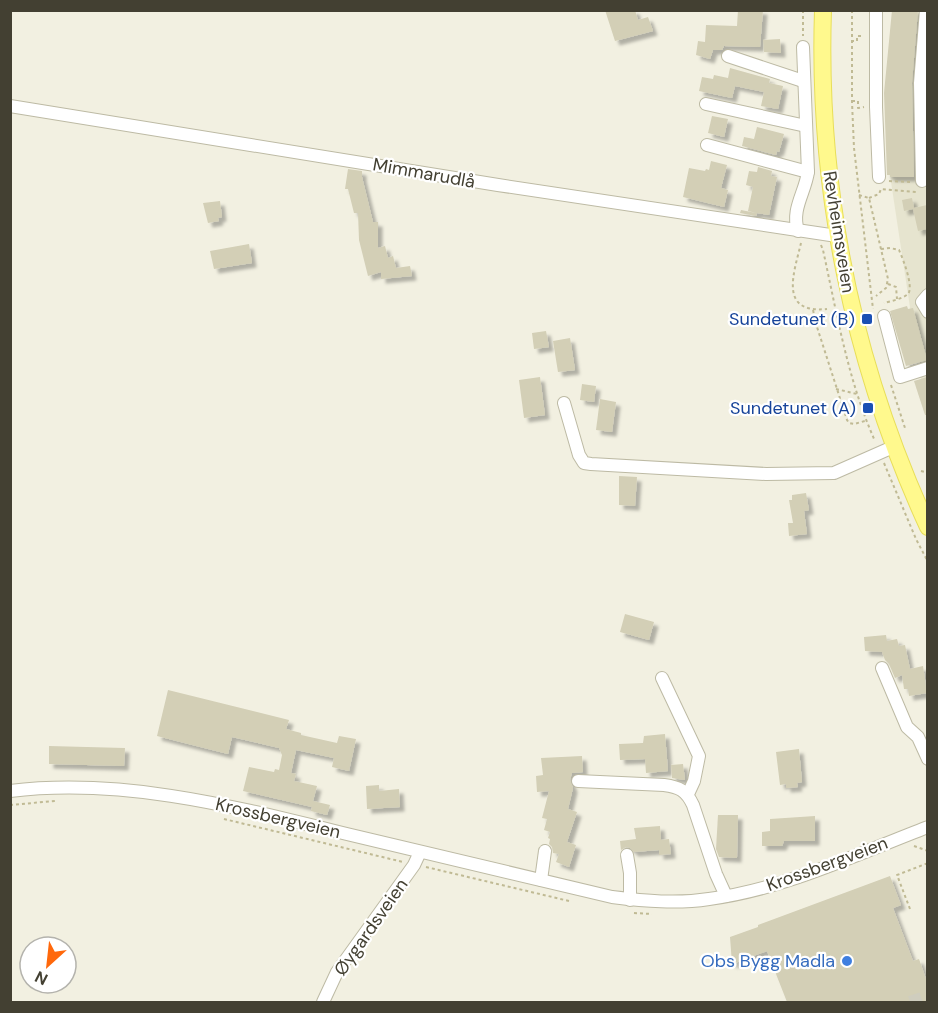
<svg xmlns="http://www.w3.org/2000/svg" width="938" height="1013" font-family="'DM Sans',sans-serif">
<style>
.residential{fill:#e6e4cf}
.building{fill:#d3cfb6;filter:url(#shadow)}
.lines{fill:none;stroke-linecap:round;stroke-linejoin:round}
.minor-tunnel{stroke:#cfcdbe;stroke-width:12;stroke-dasharray:12 6;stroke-linecap:butt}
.minor-casing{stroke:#bdbaa4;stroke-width:14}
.major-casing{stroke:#e8de59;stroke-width:18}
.path{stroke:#c0ba94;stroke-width:2;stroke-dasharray:3 3;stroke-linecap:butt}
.minor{stroke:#fff;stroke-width:12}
.major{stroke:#fff98d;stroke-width:16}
.transit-dot{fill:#1a4fb4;stroke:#fff;stroke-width:2}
.shop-dot{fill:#3f7fe0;stroke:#fff;stroke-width:2}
.labels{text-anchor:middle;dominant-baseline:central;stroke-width:4.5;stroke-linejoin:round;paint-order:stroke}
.street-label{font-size:18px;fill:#434032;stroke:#fff}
.transit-label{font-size:18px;fill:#164399;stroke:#fff;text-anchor:end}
.shop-label{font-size:18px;fill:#366cbe;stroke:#fff;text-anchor:end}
</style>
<defs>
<filter id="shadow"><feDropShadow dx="4.5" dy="4.5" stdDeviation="1.5" flood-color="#0004"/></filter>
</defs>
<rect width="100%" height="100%" fill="#f2f0e1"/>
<!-- residential -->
<path class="residential" d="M 894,11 L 927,11 L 927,420 L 888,162 Z"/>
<!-- building -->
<g class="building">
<path d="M 605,10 L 635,10 L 638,20 L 648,17 L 653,31 L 615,41 Z"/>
<path d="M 738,10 L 763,10 L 760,47 L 724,46 L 722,50 L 713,50 L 710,59 L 696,55 L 698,41 L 705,42 L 706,25 L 737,26 Z"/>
<path d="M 892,10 L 918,10 L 912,83 L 914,177 L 890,177 L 890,175 L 887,175 L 884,93 Z"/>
<path d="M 780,39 L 781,53 L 764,52 L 763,40 Z"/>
<path d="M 730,68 L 770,79 L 769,83 L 783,86 L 778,109 L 761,106 L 764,92 L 735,86 L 732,98 L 699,91 L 702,77 L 713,79 L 714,75 L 728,78 Z"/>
<path d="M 712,116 L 728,119 L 724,137 L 708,133 Z"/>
<path d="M 757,127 L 784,134 L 779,152 L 777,151 L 776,155 L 742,146 L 744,137 L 754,139 Z"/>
<path d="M 711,161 L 727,165 L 721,188 L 728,190 L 724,207 L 683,197 L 689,168 L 705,171 L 706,169 L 709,170 Z"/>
<path d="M 758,167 L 772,171 L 771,176 L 777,177 L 769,215 L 757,213 L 756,216 L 740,213 L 741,210 L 756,213 L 748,211 L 753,187 L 746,185 L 749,171 L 757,172 Z"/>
<path d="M 348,169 L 362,171 L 362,177 L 373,222 L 378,222 L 378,248 L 385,246 L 388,258 L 393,256 L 396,268 L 410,266 L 412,276 L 381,279 L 381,272 L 368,276 L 359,240 L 358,213 L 354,213 L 348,189 L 345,189 Z"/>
<path d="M 912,198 L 914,208 L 927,205 L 927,229 L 918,231 L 913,209 L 904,211 L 902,200 Z"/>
<path d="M 220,201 L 222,217 L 218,218 L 219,221 L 208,223 L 203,203 Z"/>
<path d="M 249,244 L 252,263 L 214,269 L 210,251 Z"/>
<path d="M 907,306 L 908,309 L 913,308 L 927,360 L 906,366 L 890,311 Z"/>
<path d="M 546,331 L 549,347 L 534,349 L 532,333 Z"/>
<path d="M 570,338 L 575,370 L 558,372 L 553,341 Z"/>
<path d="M 540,377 L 545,415 L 524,418 L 519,380 Z"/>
<path d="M 927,377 L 927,415 L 925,415 L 914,381 Z"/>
<path d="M 582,384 L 596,386 L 594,402 L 580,400 Z"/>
<path d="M 600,399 L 616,402 L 612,432 L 596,430 Z"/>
<path d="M 619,476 L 637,477 L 635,506 L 619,505 Z"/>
<path d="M 806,493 L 809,510 L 804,511 L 807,534 L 789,536 L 788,523 L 793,523 L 789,500 L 792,500 L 792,495 Z"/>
<path d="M 625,614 L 654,622 L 649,640 L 620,632 Z"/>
<path d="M 886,635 L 887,641 L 897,639 L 899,646 L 905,645 L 910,669 L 923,666 L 927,693 L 909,696 L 908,689 L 904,689 L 902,675 L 895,678 L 889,664 L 885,660 L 882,652 L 865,651 L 864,637 Z"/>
<path d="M 168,690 L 289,720 L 286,729 L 301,733 L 301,735 L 337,743 L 339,736 L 356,739 L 349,771 L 332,767 L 334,758 L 296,750 L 291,773 L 296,774 L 294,781 L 317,786 L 313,801 L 330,805 L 327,815 L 311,811 L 312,807 L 243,791 L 249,767 L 274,772 L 275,769 L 279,770 L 282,755 L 279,748 L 232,737 L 228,754 L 157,736 Z"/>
<path d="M 665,734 L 668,771 L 646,773 L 645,759 L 620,760 L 619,744 L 643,743 L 644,736 Z"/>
<path d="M 49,746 L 125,748 L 124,766 L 49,764 Z"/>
<path d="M 799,749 L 802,782 L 797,783 L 798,787 L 786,788 L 786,784 L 780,785 L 776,752 Z"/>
<path d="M 582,756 L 583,772 L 572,773 L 570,780 L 573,788 L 568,809 L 577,812 L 567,842 L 576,845 L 569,867 L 556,862 L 559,854 L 553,853 L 552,847 L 549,844 L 550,839 L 548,838 L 550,832 L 544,830 L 547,819 L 542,818 L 549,791 L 537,792 L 536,776 L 543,775 L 541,758 Z"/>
<path d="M 683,764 L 685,780 L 672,778 L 671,765 Z"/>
<path d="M 379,785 L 379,791 L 399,789 L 400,807 L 367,809 L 366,786 Z"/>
<path d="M 718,815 L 738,815 L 737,858 L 719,857 L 716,849 Z"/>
<path d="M 815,816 L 815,841 L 784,841 L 782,846 L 762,846 L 762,832 L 770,831 L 770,819 Z"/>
<path d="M 660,826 L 661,840 L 669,839 L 671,854 L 659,855 L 659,850 L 634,852 L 630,848 L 626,847 L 621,850 L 620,841 L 636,839 L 634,828 Z"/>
<path d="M 890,876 L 901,905 L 893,908 L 913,961 L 919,959 L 927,982 L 927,1002 L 787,1002 L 767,951 L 732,964 L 730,937 L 758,927 L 758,925 Z"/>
</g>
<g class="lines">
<!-- minor-tunnel -->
<path class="minor-tunnel" d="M 910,1002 L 928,996"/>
<defs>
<g id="minor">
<path d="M 876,10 L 876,107 L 879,177"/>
<path d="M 728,56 L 803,81"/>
<path d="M 706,104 L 806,126"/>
<path d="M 10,106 L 498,185 L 837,236"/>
<path d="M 707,145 L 808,172"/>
<path d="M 922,181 L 920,83 L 926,10"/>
<path d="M 798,231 C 791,209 805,193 808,172 L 803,47"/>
<path d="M 928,295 L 922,302 L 928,312"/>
<path d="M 884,316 L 900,377 L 928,368"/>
<path d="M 564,403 L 579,455 L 584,463 L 591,464 L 766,474 L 834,473 L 893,447"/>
<path d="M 882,668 L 907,727 L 918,737 L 928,759"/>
<path d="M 662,678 L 699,756 L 694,781 L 688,794"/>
<path d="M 578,781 L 664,785 C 679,787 686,790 693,805 L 716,874 L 726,896"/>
<path d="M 10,791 C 126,777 240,808 351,835 C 438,856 525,877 612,897 C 645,901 677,904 709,899 C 785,889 857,854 928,827"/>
<path d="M 627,855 L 630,873 L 630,900"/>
<path d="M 541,880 L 545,851"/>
<path d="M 323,1002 L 337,972 L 414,865 L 420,852"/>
</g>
<path id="major" d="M 823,10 C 817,189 853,364 928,527"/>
</defs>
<!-- minor casing -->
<use href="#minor" class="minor-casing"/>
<!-- major casing -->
<use href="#major" class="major-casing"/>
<!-- path -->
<g class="path">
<path d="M 803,10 L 803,36"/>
<path d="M 852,10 L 852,102 L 854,148 L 873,309"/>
<path d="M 851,41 L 857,41 L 857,36 L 863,36"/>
<path d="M 852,101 L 858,101 L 858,108 L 864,107"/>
<path d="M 889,181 L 911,182"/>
<path d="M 859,195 L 869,198 L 888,279 L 886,288 L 876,296"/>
<path d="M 869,198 L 879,194 L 881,189 L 916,192"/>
<path d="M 801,243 C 794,273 778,314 827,309"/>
<path d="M 821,245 L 823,250 C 837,314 848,381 875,441"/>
<path d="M 881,249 L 890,248 L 899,250 C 903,259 914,287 908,294 C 902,299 891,301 884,303"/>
<path d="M 888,284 L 896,287 L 897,299"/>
<path d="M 813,310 L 817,327 L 847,420 L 849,423 L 854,424 L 865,421"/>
<path d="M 891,385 L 905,428"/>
<path d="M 836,389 L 857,394"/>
<path d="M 884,463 L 916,539 L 928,562"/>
<path d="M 921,471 L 928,473"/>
<path d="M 10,805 L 55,801"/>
<path d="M 224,819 L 403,862"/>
<path d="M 914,846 L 928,851"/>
<path d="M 426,867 L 569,901"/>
<path d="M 910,909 L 897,875 L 928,863"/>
<path d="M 634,913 L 652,914"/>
</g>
<!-- minor -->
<use href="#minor" class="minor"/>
<!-- major -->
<use href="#major" class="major"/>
</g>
<!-- markers -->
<g class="transit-dot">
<rect x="861" y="313" width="12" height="12" rx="3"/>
<rect x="862" y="402" width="12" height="12" rx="3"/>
</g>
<circle class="shop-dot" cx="847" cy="961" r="6"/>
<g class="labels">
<!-- street labels -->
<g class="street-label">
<text transform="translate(424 173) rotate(10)">Mimmarudlå</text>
<text transform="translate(839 232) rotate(81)">Revheimsveien</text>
<text transform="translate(278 818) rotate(13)">Krossbergveien</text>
<text transform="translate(827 864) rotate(-20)">Krossbergveien</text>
<text transform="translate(371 927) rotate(-55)">Øygardsveien</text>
</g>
<!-- transit labels -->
<g class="transit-label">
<text x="855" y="319">Sundetunet (B)</text>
<text x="856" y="408">Sundetunet (A)</text>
</g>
<!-- shop labels -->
<g class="shop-label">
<text x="835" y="961">Obs Bygg Madla</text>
</g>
</g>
<!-- border -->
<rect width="938" height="1013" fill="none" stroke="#434032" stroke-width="24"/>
<!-- north arrow -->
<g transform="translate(48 965) rotate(207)"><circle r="28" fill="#ffffff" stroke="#b4b3ad" stroke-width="1.5"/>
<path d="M0-4.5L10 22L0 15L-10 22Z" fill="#ff680b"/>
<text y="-9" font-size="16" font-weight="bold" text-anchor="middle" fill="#434032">N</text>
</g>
</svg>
